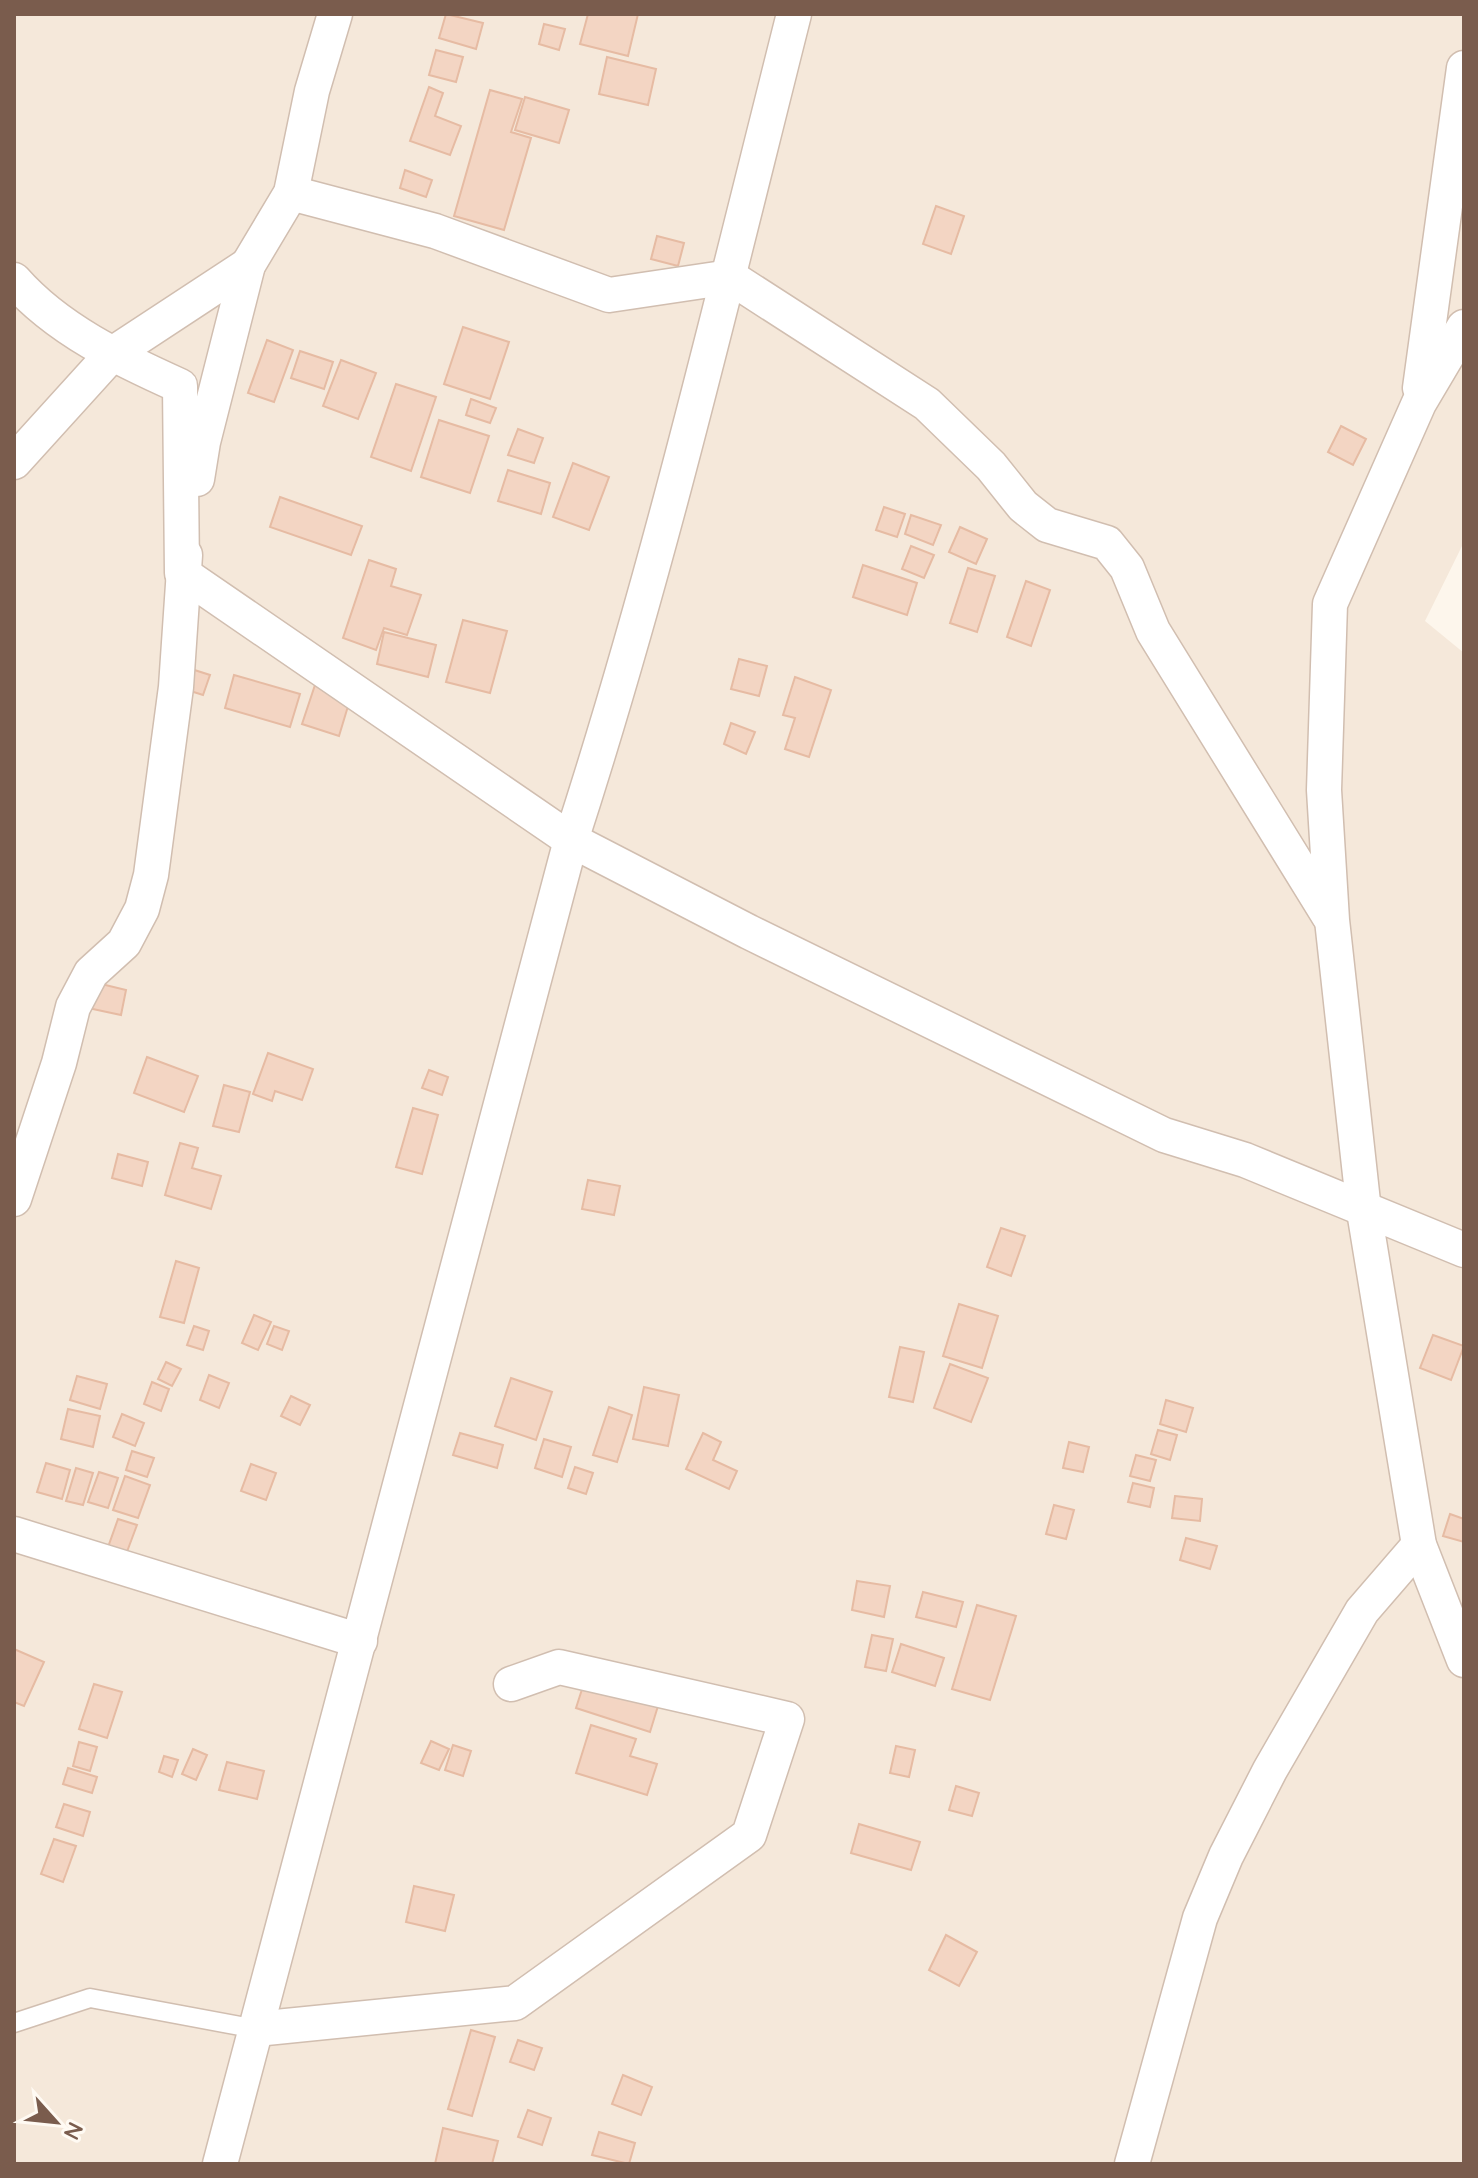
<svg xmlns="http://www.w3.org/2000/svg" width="1478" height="2178" font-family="Quicksand,sans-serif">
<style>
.residential{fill:#f5e8da}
.building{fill:#f3d5c3;stroke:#e6bba3;stroke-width:2}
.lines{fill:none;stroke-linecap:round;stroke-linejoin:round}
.lane-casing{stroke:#d1beb0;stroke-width:21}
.street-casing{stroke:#d1beb0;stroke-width:37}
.lane{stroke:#fff;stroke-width:18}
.street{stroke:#fff;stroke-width:34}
</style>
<rect width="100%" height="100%" fill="#fdf6ec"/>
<!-- residential -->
<path class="residential" d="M 14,14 L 1464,14 L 1464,542 L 1425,621 L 1464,653 L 1464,2164 L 14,2164 Z"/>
<!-- building -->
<g class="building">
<path d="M 446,14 L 483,23 L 476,49 L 439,38 Z"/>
<path d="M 588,14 L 638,14 L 628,56 L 580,44 Z"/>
<path d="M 544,24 L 565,29 L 559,50 L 539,44 Z"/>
<path d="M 436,50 L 463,57 L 456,82 L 429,75 Z"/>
<path d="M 607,57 L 656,69 L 648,105 L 599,94 Z"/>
<path d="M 429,87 L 443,93 L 435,116 L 461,126 L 450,155 L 410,141 Z"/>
<path d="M 490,90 L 522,99 L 511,132 L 531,138 L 504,230 L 454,216 Z"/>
<path d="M 525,97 L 569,110 L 559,143 L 515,130 Z"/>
<path d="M 405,170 L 432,180 L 426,197 L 400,188 Z"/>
<path d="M 936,206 L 964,216 L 951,254 L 923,244 Z"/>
<path d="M 657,236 L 684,243 L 678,266 L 651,259 Z"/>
<path d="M 463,327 L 509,342 L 490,399 L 444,384 Z"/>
<path d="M 267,340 L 293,350 L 274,402 L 248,393 Z"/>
<path d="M 300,351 L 333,362 L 324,389 L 291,378 Z"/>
<path d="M 341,360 L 376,373 L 358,419 L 323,406 Z"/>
<path d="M 396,384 L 436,397 L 411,471 L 371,457 Z"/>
<path d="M 471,399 L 496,408 L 490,423 L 466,415 Z"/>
<path d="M 439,420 L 489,436 L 470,493 L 421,477 Z"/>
<path d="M 1341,426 L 1366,439 L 1353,465 L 1328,452 Z"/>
<path d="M 518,429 L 543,438 L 534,463 L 508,455 Z"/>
<path d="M 573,463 L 609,477 L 589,530 L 553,517 Z"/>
<path d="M 508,470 L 550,483 L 541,514 L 498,501 Z"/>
<path d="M 280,497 L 362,526 L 351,555 L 270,527 Z"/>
<path d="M 884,507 L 905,514 L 897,537 L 876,530 Z"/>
<path d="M 911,515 L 941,525 L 933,545 L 905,534 Z"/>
<path d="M 960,527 L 987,539 L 976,564 L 949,552 Z"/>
<path d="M 911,546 L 934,555 L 924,578 L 902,569 Z"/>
<path d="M 369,560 L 396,569 L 391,586 L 421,595 L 407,635 L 384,628 L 376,650 L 343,638 Z"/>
<path d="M 863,565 L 917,583 L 907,615 L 853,597 Z"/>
<path d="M 968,568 L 995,576 L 977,632 L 950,623 Z"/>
<path d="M 1026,581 L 1050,590 L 1031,646 L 1007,637 Z"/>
<path d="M 463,620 L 507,631 L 490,693 L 446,682 Z"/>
<path d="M 384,632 L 436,645 L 428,677 L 377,664 Z"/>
<path d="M 739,659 L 767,666 L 759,696 L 731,689 Z"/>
<path d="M 185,667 L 210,675 L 203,695 L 178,687 Z"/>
<path d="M 234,675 L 300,694 L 290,727 L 225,708 Z"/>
<path d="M 795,677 L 831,690 L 809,757 L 785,749 L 795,718 L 783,715 Z"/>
<path d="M 316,682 L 352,693 L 339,736 L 302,724 Z"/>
<path d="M 731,723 L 755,732 L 746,754 L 724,744 Z"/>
<path d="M 93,982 L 126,990 L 121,1015 L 88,1008 Z"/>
<path d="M 268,1053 L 313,1069 L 302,1100 L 275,1091 L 272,1101 L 253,1094 Z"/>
<path d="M 147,1057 L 198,1076 L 184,1112 L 134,1093 Z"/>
<path d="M 429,1070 L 448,1077 L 442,1095 L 422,1088 Z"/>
<path d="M 224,1085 L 250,1092 L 239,1132 L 213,1126 Z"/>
<path d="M 413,1108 L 438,1115 L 422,1174 L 396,1167 Z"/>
<path d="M 180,1143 L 198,1148 L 192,1168 L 221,1176 L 211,1209 L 165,1195 Z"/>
<path d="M 118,1154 L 148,1162 L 142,1186 L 112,1178 Z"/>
<path d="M 588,1180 L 620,1186 L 614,1215 L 582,1209 Z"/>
<path d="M 1001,1228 L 1025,1236 L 1011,1276 L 987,1267 Z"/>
<path d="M 176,1261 L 199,1268 L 184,1323 L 160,1317 Z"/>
<path d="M 959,1304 L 998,1316 L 982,1368 L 943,1356 Z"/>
<path d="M 254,1315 L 271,1322 L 258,1350 L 242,1343 Z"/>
<path d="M 194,1326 L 209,1331 L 203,1350 L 187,1345 Z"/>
<path d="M 274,1326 L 289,1331 L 282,1350 L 267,1344 Z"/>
<path d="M 1433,1335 L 1464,1346 L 1451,1380 L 1420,1368 Z"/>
<path d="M 900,1347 L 924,1352 L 913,1402 L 889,1397 Z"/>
<path d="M 166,1362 L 181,1369 L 172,1386 L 158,1379 Z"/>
<path d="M 950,1364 L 988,1378 L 971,1422 L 934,1408 Z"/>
<path d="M 209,1375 L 229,1383 L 219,1408 L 200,1400 Z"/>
<path d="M 77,1376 L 107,1384 L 100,1409 L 70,1400 Z"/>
<path d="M 511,1378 L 552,1392 L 536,1440 L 495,1426 Z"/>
<path d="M 152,1382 L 169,1389 L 161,1411 L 144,1404 Z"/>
<path d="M 644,1387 L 679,1395 L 668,1446 L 633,1439 Z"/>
<path d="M 291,1396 L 310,1405 L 300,1425 L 281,1416 Z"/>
<path d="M 1166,1400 L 1193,1408 L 1186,1432 L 1160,1424 Z"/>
<path d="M 609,1407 L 632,1415 L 617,1462 L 593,1455 Z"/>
<path d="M 68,1409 L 100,1416 L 93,1447 L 61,1439 Z"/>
<path d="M 122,1414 L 144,1423 L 135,1446 L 113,1437 Z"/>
<path d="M 1158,1430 L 1177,1435 L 1170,1460 L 1151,1454 Z"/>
<path d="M 460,1433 L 503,1445 L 497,1468 L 453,1455 Z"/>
<path d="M 703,1433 L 721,1442 L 713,1460 L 737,1471 L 729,1489 L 686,1469 Z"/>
<path d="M 544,1439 L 571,1447 L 562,1477 L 535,1468 Z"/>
<path d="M 1069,1442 L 1089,1447 L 1083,1472 L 1063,1468 Z"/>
<path d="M 132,1451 L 154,1458 L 147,1477 L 126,1470 Z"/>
<path d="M 1136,1455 L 1156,1460 L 1150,1481 L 1130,1476 Z"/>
<path d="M 46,1463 L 70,1470 L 62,1499 L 37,1492 Z"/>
<path d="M 251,1464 L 276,1473 L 266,1500 L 241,1491 Z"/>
<path d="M 575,1467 L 593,1473 L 586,1494 L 568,1488 Z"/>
<path d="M 76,1468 L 93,1473 L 83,1505 L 66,1501 Z"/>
<path d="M 99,1472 L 118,1478 L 108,1508 L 88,1502 Z"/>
<path d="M 125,1476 L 150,1485 L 138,1518 L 113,1510 Z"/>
<path d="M 1133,1483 L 1154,1488 L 1150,1507 L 1128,1502 Z"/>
<path d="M 1175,1496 L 1202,1499 L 1200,1521 L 1172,1518 Z"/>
<path d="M 1054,1505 L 1074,1510 L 1066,1539 L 1046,1534 Z"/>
<path d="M 1450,1514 L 1464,1519 L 1464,1542 L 1443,1536 Z"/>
<path d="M 118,1519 L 137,1525 L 125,1557 L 107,1550 Z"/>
<path d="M 1186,1538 L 1217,1546 L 1210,1569 L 1180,1560 Z"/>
<path d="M 857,1581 L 890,1586 L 884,1617 L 852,1610 Z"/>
<path d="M 923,1592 L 963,1602 L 956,1627 L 916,1617 Z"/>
<path d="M 977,1605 L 1016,1616 L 990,1700 L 952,1689 Z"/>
<path d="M 872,1635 L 893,1639 L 886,1671 L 865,1667 Z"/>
<path d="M 901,1644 L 944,1658 L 935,1686 L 892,1672 Z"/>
<path d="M 14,1649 L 44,1662 L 24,1706 L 14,1702 Z"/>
<path d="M 584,1683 L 658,1706 L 650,1732 L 576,1708 Z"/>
<path d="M 94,1684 L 122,1692 L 107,1738 L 79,1729 Z"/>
<path d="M 591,1725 L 636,1739 L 630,1756 L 657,1764 L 647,1795 L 576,1773 Z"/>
<path d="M 431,1741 L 449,1749 L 439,1770 L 421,1763 Z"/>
<path d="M 79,1742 L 97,1747 L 90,1771 L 73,1766 Z"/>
<path d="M 453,1745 L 471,1751 L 463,1776 L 445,1770 Z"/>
<path d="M 896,1746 L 915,1750 L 909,1777 L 890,1773 Z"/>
<path d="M 193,1749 L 207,1755 L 196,1780 L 182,1774 Z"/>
<path d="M 164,1756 L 178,1760 L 172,1777 L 159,1772 Z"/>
<path d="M 227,1762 L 264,1771 L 257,1799 L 219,1790 Z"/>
<path d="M 68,1768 L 97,1777 L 92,1793 L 63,1784 Z"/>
<path d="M 956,1786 L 979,1793 L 972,1816 L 949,1810 Z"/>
<path d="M 64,1804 L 90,1812 L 83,1836 L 56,1827 Z"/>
<path d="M 859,1824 L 920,1842 L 911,1870 L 851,1853 Z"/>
<path d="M 54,1839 L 76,1846 L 63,1882 L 41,1874 Z"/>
<path d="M 414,1886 L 454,1895 L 445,1931 L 406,1922 Z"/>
<path d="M 946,1935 L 977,1952 L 959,1986 L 929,1970 Z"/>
<path d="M 471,2030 L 495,2037 L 472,2116 L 448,2109 Z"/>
<path d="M 518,2040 L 542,2048 L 534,2070 L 510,2062 Z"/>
<path d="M 623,2075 L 652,2087 L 641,2115 L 612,2104 Z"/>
<path d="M 528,2110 L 551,2118 L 542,2145 L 518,2137 Z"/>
<path d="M 443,2128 L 498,2141 L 492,2164 L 435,2164 Z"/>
<path d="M 599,2132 L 635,2143 L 629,2164 L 592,2155 Z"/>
</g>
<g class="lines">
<defs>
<path id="lane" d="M 14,2023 L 90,1998 L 256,2029"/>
<g id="street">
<path d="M 291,193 L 435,231 L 609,295 L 730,277 L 927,404 L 991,466 L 1023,506 L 1047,525 L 1107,543 L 1127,568 L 1153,631 L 1329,916"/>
<path d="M 14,280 C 58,330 120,359 180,386 L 182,573 L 571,840 L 749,932 L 1164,1135 L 1245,1160 L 1464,1250"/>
<path d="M 1464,327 L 1419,403 L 1330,604 L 1324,790 L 1332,920 L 1364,1211 L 1419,1545 L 1464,1660"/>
<path d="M 1420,388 L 1464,68"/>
<path d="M 14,462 L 111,355 L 248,265"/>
<path d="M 197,479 L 203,442 L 248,265 L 291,193 L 312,91 L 335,14"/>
<path d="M 14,1199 L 59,1063 L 73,1007 L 91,973 L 124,943 L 142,909 L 151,875 L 176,687 L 185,555"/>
<path d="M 14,1534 L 360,1641"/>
<path d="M 256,2029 L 515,2003 L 749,1835 L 787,1719 L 559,1667 L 511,1684"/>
<path d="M 220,2164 L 571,840 C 659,569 724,291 794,14"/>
<path d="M 1132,2164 L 1200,1918 L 1226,1856 L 1270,1770 L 1362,1611 L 1419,1545"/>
</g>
</defs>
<!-- lane casing -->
<use href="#lane" class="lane-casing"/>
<!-- street casing -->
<use href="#street" class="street-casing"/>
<!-- lane -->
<use href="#lane" class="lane"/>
<!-- street -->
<use href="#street" class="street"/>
</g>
<!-- border -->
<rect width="1478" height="2178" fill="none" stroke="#7a5c4d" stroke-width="32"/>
<!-- north arrow -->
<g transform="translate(56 2122) rotate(117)" stroke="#fffaf3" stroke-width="6" paint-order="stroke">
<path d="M0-6L14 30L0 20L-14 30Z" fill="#7a5c4d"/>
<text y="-12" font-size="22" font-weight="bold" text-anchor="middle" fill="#7a5c4d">N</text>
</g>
</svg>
